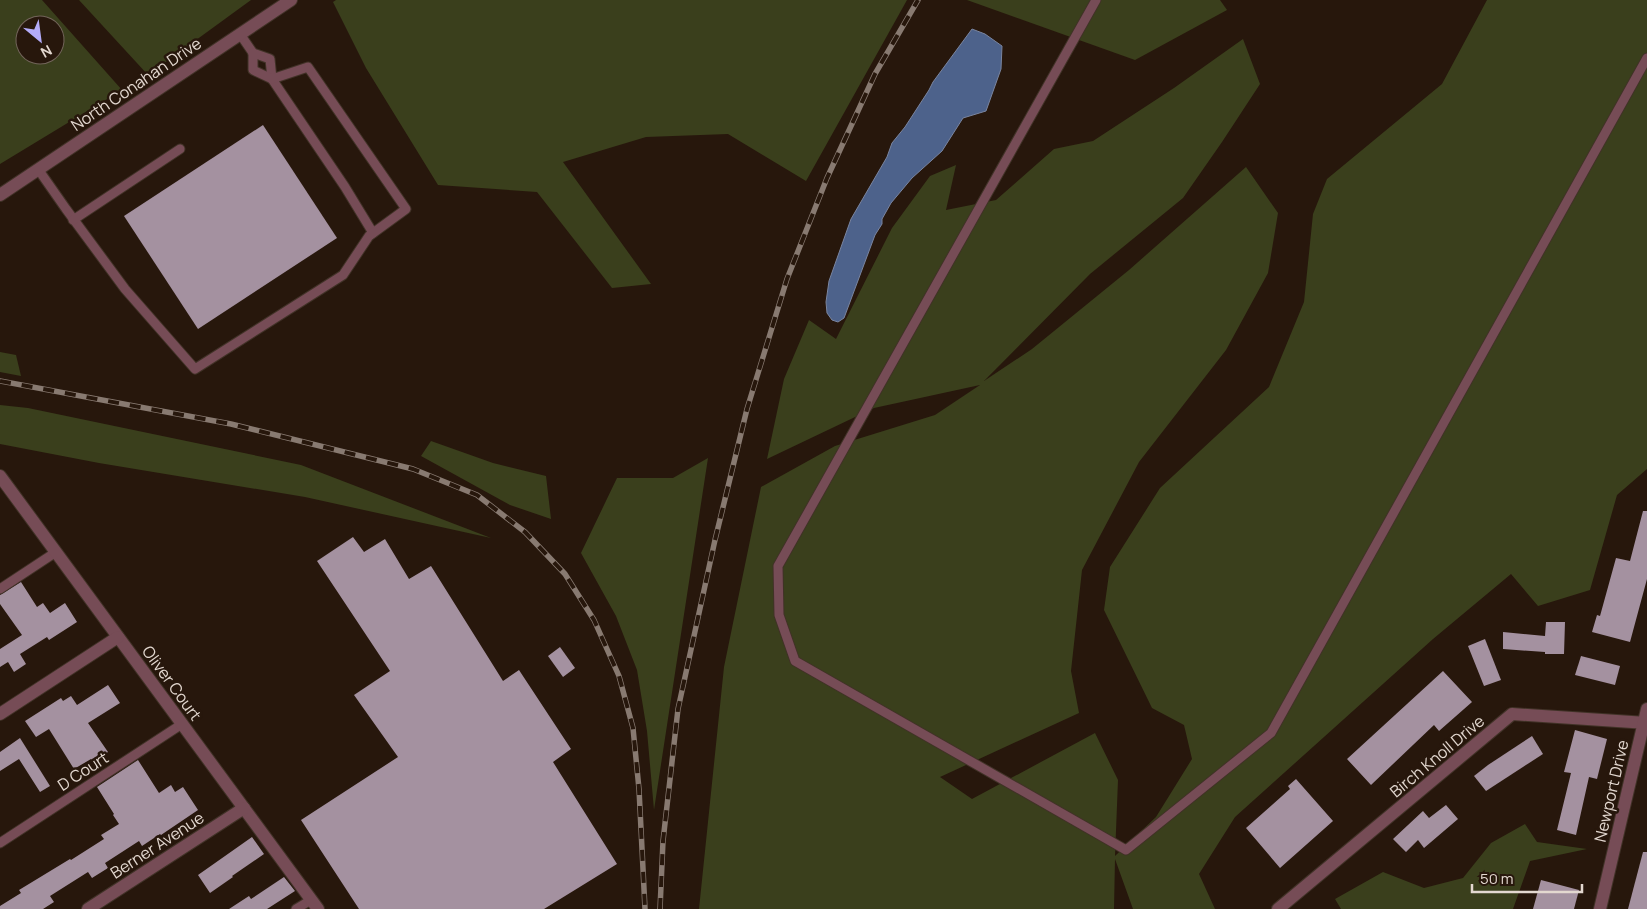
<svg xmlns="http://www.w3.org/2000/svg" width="1647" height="909" font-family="Manrope,sans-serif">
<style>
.green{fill:#3a3f1c;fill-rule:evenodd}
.water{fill:#4d628b;stroke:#7a85a0}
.building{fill:#a491a0}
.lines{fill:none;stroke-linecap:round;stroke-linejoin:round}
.lane-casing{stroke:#413227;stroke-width:11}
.street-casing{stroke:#413227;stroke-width:14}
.lane{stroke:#764c56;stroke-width:9}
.street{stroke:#764c56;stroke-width:12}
.rail-casing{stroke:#887a71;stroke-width:5.5}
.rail{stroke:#27170c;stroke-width:4;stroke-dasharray:11;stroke-linecap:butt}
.labels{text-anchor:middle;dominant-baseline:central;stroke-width:5;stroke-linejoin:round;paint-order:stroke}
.street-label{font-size:16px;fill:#e3d8d0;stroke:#27170c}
</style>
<rect width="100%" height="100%" fill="#27170c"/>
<!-- green -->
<g class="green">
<path d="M 0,0 L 42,0 L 122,90 L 0,164 ZM 25,25 L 55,25 L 55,55 L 25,55 Z"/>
<path d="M 79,0 L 251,0 L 148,75 Z"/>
<path d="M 336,0 L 907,0 L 806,181 L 728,134 L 646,137 L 563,162 L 651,284 L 612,288 L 537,192 L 438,185 L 366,68 L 333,2 Z"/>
<path d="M 967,0 L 1220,0 L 1227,10 L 1135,60 Z"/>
<path d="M 1487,0 L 1647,0 L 1647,469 L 1617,495 L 1590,590 L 1538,606 L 1511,574 L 1433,639 L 1235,817 L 1199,874 L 1215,909 L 1133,909 L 1115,859 L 1114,909 L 699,909 L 724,667 L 761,487 L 835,446 L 935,415 L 980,385 L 874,408 L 767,459 L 784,379 L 809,320 L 836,339 L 892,228 L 930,176 L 956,165 L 946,210 L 996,200 L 1054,149 L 1093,141 L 1174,88 L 1243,39 L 1260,84 L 1222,142 L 1183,198 L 1090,274 L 984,381 L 1032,349 L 1129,270 L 1246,167 L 1278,213 L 1268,273 L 1226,350 L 1139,462 L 1082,570 L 1071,671 L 1079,713 L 940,777 L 972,799 L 1095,733 L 1118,780 L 1115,856 L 1156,817 L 1192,759 L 1184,725 L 1152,708 L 1104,610 L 1110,567 L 1160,488 L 1269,387 L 1304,302 L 1313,214 L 1327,179 L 1442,84 Z"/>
<path d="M 0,352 L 16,355 L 21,376 L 0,372 Z"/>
<path d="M 0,405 L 28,408 L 301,465 L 491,538 L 305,497 L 99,463 L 0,444 Z"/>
<path d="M 431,441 L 493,463 L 546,476 L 551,519 L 510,505 L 421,456 Z"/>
<path d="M 708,458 L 654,810 L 647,731 L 637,670 L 616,616 L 581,553 L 617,478 L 673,478 Z"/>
<path d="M 1525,824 L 1537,842 L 1587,849 L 1530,861 L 1513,909 L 1341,909 L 1335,899 L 1383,872 L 1424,888 L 1463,878 L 1491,843 Z"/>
</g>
<!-- water -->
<path class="water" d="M 972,29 L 985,34 L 1002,46 L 1001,69 L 986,111 L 963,118 L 942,151 L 912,178 L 891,203 L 882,219 L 882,224 L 875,235 L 844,318 L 838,322 L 832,320 L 827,313 L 826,302 L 829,281 L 851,219 L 887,157 L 892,143 L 905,127 L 929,90 L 933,82 Z"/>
<!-- building -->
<g class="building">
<path d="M 263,125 L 337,238 L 198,329 L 124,216 Z"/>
<path d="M 1643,511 L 1647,511 L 1647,579 L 1630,642 L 1592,632 L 1597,615 L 1600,616 L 1616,558 L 1630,561 Z"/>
<path d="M 353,537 L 364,552 L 385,539 L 409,579 L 431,566 L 503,681 L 519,670 L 571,749 L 553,762 L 617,864 L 544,909 L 359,909 L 301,820 L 398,757 L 354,695 L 390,671 L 317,561 Z"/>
<path d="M 21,582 L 37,607 L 43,603 L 50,613 L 65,603 L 77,622 L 49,640 L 47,637 L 20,654 L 26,664 L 14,672 L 8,662 L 0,667 L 0,649 L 22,635 L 0,604 L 0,595 Z"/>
<path d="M 1546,622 L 1565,622 L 1564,654 L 1545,654 L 1545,652 L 1503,649 L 1503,632 L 1545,636 Z"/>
<path d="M 1485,639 L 1501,680 L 1484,686 L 1468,646 Z"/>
<path d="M 560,647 L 575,668 L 563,677 L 548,656 Z"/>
<path d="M 1581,656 L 1620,666 L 1615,685 L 1575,675 Z"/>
<path d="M 1443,671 L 1472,702 L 1439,731 L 1434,725 L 1371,785 L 1347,759 Z"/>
<path d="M 108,685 L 120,703 L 88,723 L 108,752 L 93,761 L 91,759 L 74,769 L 49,729 L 36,737 L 25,721 L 61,698 L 63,701 L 71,696 L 77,705 Z"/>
<path d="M 1575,730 L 1607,739 L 1597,779 L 1589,777 L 1576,835 L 1557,830 L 1571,773 L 1564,772 Z"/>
<path d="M 1532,736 L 1543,754 L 1486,791 L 1474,776 L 1488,765 Z"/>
<path d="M 20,738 L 50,786 L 40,792 L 19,759 L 0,771 L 0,752 Z"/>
<path d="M 138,760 L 159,793 L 171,785 L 175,792 L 183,787 L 198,810 L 161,835 L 160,834 L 142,846 L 139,841 L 105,863 L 108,868 L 92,878 L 88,872 L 50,896 L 54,902 L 43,909 L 0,909 L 0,906 L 21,893 L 19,890 L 70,859 L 71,860 L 104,839 L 101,835 L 119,824 L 113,815 L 114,814 L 97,787 Z"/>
<path d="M 1296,779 L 1333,821 L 1280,868 L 1246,828 L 1290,789 L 1288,786 Z"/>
<path d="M 1446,805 L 1458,819 L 1424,848 L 1418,840 L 1406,852 L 1393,839 L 1423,811 L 1429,818 Z"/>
<path d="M 252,837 L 264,854 L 232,876 L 233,877 L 210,893 L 198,875 Z"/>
<path d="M 1643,852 L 1647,852 L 1647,909 L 1628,909 Z"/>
<path d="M 284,877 L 295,891 L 267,909 L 229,909 L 249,896 L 251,899 Z"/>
<path d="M 1541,880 L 1579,890 L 1574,909 L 1533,909 Z"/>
</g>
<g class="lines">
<defs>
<g id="lane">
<path d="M 1096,0 L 778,566 L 779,615 L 795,661 L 1126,850 L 1271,733 L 1647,58"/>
<path d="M 240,34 L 253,53 L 270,59 L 272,79 L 345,187 L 373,233"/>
<path d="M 38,169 L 66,209 L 125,289 L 195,369 L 343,275 L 369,236 L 406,209 L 308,67 L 272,79 L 253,70 L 253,53"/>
<path d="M 73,220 L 180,149"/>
<path d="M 0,589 L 56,552"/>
<path d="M 0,843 L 182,724"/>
<path d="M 296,909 L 311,900"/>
</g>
<g id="street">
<path d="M 0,195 L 291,0"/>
<path d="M 0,476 L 318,909"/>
<path d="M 0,714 L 118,637"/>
<path d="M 88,909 L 244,808"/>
<path d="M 1278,909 L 1512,714 L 1647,723"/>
<path d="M 1600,909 L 1647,709"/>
</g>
</defs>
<!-- lane casing -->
<use href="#lane" class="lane-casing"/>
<!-- street casing -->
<use href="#street" class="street-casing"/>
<!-- lane -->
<use href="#lane" class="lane"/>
<!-- street -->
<use href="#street" class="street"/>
<defs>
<g id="rail">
<path d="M 0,381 L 231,424 L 413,469 L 477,495 L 525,532 L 565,574 L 594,620 L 619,676 L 633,728 L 639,789 L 645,909"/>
<path d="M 660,909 L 663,841 L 678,709 L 715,540 L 747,409 L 787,279 L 827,178 L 875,74 L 918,0"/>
</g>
</defs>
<!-- rail casing -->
<use href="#rail" class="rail-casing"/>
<!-- rail -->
<use href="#rail" class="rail"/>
</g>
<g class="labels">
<!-- street labels -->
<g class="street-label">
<text transform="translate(136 84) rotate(-34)">North Conahan Drive</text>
<text transform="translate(172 683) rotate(54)">Oliver Court</text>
<text transform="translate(1437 756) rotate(-40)">Birch Knoll Drive</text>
<text transform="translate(83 771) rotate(-33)">D Court</text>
<text transform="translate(1611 791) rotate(-77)">Newport Drive</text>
<text transform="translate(157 845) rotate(-33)">Berner Avenue</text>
</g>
</g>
<!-- north arrow -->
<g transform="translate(40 40) rotate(151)"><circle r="24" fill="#27170c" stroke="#72645a"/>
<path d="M0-4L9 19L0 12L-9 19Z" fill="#b4acf9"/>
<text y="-8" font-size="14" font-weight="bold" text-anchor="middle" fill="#e3d8d0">N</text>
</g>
<!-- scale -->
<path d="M1472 884v8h110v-8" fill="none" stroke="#e3d8d0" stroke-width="2.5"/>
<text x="1480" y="884" font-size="15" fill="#e3d8d0" stroke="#27170c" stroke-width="4" paint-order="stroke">50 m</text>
</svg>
